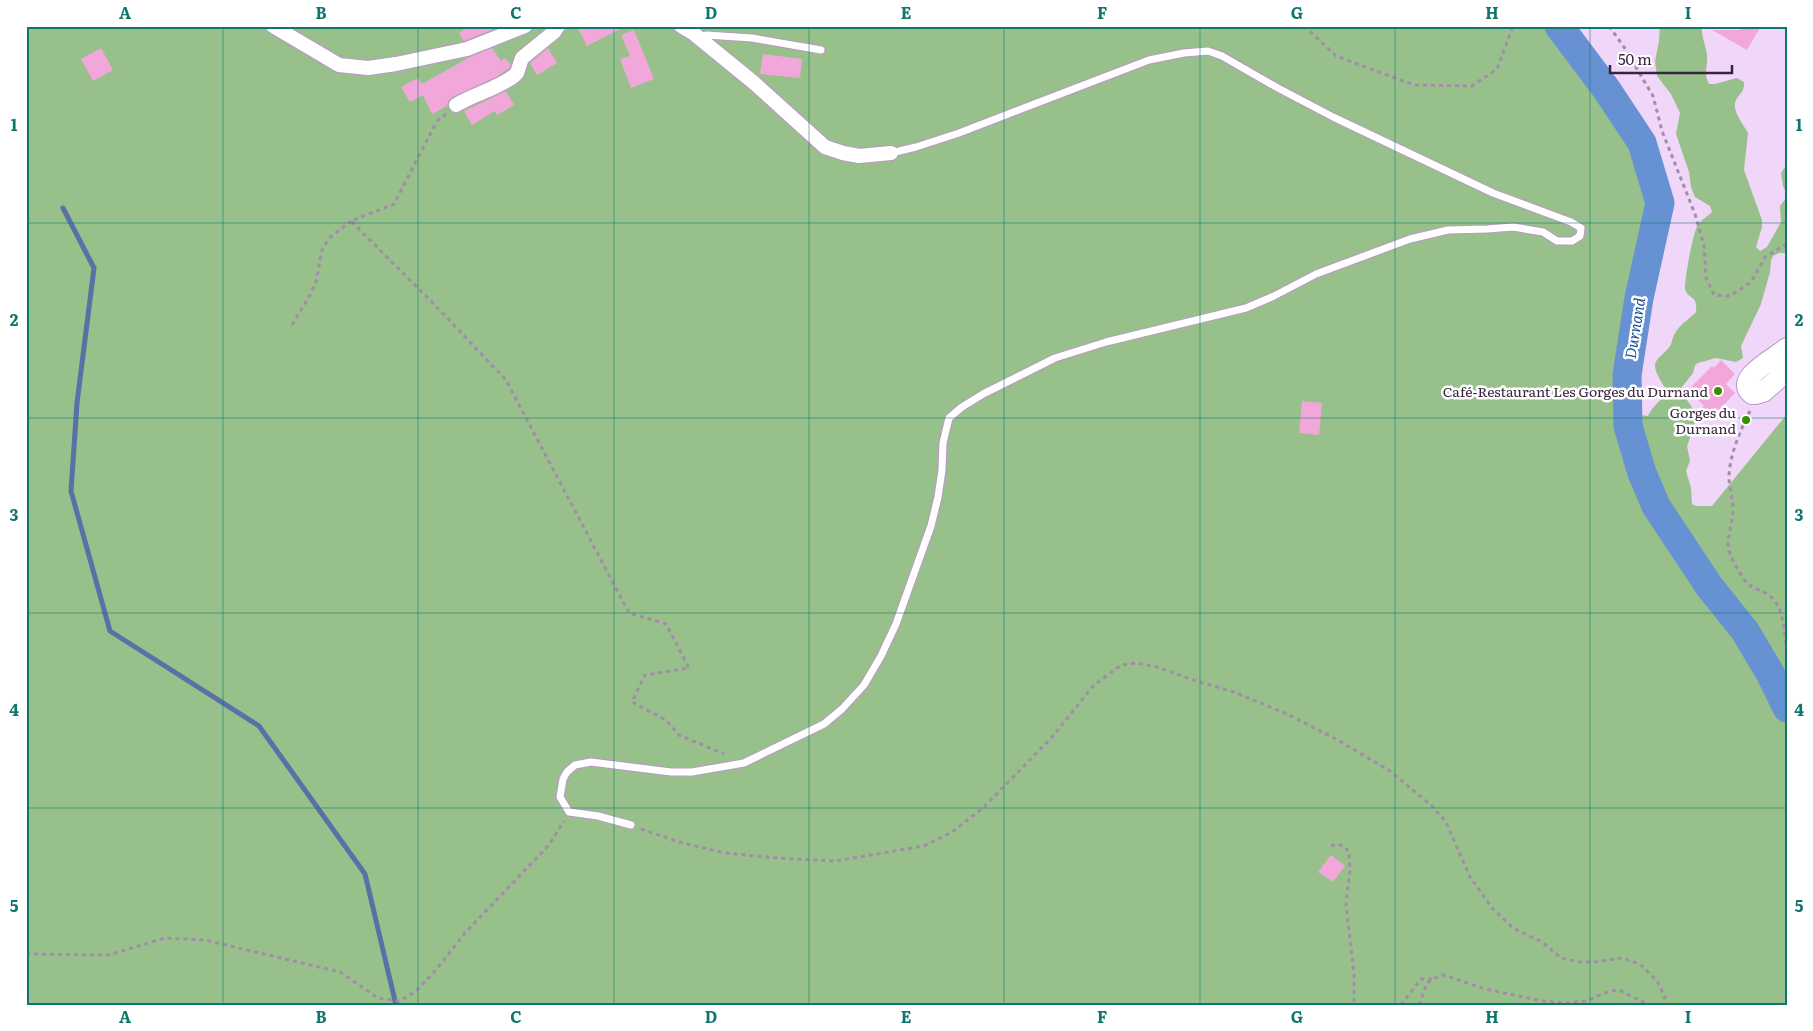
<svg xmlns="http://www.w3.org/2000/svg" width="1813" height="1031" font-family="Literata,serif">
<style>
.green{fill:#97c08a}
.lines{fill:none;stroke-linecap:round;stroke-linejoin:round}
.stream{stroke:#5871a6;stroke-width:5}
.river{stroke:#6692d4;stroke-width:29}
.building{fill:#f2a7db}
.lane-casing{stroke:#c095cc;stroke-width:9}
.street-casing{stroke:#c095cc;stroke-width:16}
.secondary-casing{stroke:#c095cc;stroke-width:22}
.path{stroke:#a38ca9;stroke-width:3;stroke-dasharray:4 4;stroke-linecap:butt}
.lane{stroke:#fff;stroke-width:7}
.street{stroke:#fff;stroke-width:14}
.secondary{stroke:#fff;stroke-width:20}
.grid{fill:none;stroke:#0f766e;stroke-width:1;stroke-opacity:0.55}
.poi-dot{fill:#369000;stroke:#fff;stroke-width:2}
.labels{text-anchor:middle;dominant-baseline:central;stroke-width:5;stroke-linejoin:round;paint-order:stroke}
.poi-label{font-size:14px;fill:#37253c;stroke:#fff;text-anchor:end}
.water-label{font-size:15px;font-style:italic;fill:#154d9c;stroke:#fff}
.neatline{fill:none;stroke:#0f766e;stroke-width:2}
.grid-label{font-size:16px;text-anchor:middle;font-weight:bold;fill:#0f766e}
</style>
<rect width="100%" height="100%" fill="#f0d6f8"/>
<!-- green -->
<path class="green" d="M 26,26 L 1552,26 L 1650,145 L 1658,225 L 1632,356 L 1632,414 L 1648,416 C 1652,406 1662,401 1666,391 C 1663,382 1655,375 1655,365 C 1656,357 1666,353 1670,346 C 1672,343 1672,339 1674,335 C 1679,325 1688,320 1696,312 C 1698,294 1688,300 1685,289 C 1684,283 1693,231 1698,225 C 1701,220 1708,216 1712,212 L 1710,206 L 1695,197 L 1691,187 L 1689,172 L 1676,134 L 1680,113 L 1671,94 L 1657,76 L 1655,61 L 1659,41 L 1660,26 L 1702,26 C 1701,37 1706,45 1707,55 C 1708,66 1703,73 1709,84 L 1715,84 L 1737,78 L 1744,82 C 1745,91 1740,93 1736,100 C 1731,110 1743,124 1748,133 L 1744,170 L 1762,220 L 1762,227 L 1756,247 L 1760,251 L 1767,247 L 1781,222 L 1780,206 L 1786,198 L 1786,193 L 1783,186 L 1781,173 L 1787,164 L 1787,253 L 1779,253 L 1773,256 L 1771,261 L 1770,272 L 1761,304 L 1741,346 L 1743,358 L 1736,362 L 1716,358 L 1698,363 L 1695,365 L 1693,373 L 1682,387 L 1681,391 L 1695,412 L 1694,427 L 1687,446 L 1690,461 L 1686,471 L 1691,488 L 1692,504 L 1696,506 L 1712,506 L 1787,414 L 1787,1005 L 26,1005 Z"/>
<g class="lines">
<!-- stream -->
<path class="stream" d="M 63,208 L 94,268 L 77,403 L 71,491 L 110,631 L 259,726 L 365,874 L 396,1005"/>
<!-- river -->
<path class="river" d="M 1559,26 L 1607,90 L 1642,143 L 1660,203 L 1639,298 L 1627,375 L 1628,426 L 1642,473 L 1656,506 L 1709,586 L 1745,631 L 1770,673 L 1787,708"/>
</g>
<!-- building -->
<g class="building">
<path d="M 470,26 L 501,26 L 464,41 L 459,33 Z"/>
<path d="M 577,26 L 626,26 L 587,46 Z"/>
<path d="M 1742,26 L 1761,26 L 1747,50 L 1712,30 L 1740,30 Z"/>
<path d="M 634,30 L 654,79 L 631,88 L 620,59 L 630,56 L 621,35 Z"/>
<path d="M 101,48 L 113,70 L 93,81 L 81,59 Z"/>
<path d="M 492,48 L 501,61 L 505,58 L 511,65 L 509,68 L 496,77 L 452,97 L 448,101 L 447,106 L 432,114 L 423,95 L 410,102 L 401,87 L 418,78 L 422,84 L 470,57 Z"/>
<path d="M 548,48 L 557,63 L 537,75 L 530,63 Z"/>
<path d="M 763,54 L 802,59 L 800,78 L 760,74 Z"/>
<path d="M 506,91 L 514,105 L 497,115 L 495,111 L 472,125 L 464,111 Z"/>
<path d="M 1721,360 L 1735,374 L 1726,384 L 1735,393 L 1711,418 L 1702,408 L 1704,406 L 1688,390 L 1712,366 L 1714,368 Z"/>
<path d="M 1302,401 L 1322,403 L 1319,435 L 1299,433 Z"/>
<path d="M 1331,855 L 1345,866 L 1333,882 L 1318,872 Z"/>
</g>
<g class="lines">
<defs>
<g id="lane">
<path d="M 700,39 L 706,35 L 752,38 L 821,50"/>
<path d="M 631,825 L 598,816 L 569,812 L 560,797 L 563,779 L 567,772 L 575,765 L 591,762 L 671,772 L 692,772 L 744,763 L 824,724 L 842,709 L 864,685 L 881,656 L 896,624 L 931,526 L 938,497 L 942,470 L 943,443 L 949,418 L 962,407 L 983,394 L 1055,358 L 1106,342 L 1246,308 L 1274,296 L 1316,274 L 1410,239 L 1448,230 L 1487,229 L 1513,227 L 1543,232 L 1557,241 L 1572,241 L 1580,236 L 1581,228 L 1571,222 L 1493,193 L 1333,117 L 1276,87 L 1222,56 L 1208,51 L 1184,53 L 1149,60 L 959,133 L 916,147 L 891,153"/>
</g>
<g id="street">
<path d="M 273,26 L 339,65 L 368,68 L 396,64 L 467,49 L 525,26"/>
<path d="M 681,26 L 693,33 L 753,82 L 825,147 L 843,153 L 859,156 L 891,153"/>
<path d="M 456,105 C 476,93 495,90 514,76 L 517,73 L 522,58 L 554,32 L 558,26"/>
</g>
<path id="secondary" d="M 1787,348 C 1777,357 1732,379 1752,394 L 1756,394 L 1763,392 L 1787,371"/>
</defs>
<!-- lane casing -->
<use href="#lane" class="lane-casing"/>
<!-- street casing -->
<use href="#street" class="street-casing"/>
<!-- secondary casing -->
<use href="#secondary" class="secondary-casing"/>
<!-- path -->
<g class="path">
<path d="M 1304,26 L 1336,56 L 1414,85 L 1472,86 L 1497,69 L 1513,26"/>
<path d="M 1609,26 L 1624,47 L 1653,96 L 1662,131 L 1695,214 L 1704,245 L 1706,278 L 1714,295 L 1730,296 L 1751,282 L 1766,256 L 1787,244"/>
<path d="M 446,114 L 437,121 L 394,204 L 351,221 L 431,301 L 506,380 L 629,613 L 666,624 L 689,668 L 645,675 L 632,702 L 666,720 L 679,735 L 724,754"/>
<path d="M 292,325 L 310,295 L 316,282 L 322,250 L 329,238 L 351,221"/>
<path d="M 1750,411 C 1740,431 1730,454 1729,476 C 1729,488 1733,499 1733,510 C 1733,521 1729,531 1728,541 C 1727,553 1737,569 1744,579 C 1750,589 1760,589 1769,595 C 1785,607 1784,634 1787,652"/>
<path d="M 641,829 L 679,842 L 725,853 L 776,858 L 835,861 L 924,846 L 952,832 L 983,808 L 1053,736 L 1093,686 L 1121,665 L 1137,663 L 1157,667 L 1190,679 L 1234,692 L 1287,714 L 1336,739 L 1390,771 L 1432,806 L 1446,822 L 1470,877 L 1493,909 L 1513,928 L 1542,942 L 1561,958 L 1579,962 L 1594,962 L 1622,958 L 1640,964 L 1657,981 L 1665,997 L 1660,1005"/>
<path d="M 1331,846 L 1337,844 L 1344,846 L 1349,852 L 1350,870 L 1346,904 L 1354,974 L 1354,1005"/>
<path d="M 26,954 L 109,955 L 165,938 L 205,940 L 340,972 L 378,998 L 399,1001 L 415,992 L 436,970 L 465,933 L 549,845 L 564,821"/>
<path d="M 1401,1005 L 1421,979 L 1432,979"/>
<path d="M 1419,1005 L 1427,983 L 1432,979 L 1444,975 L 1485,989 L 1543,1001 L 1567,1003 L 1586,1001 L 1610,991 L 1619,990 L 1649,1005"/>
</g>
<!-- lane -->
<use href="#lane" class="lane"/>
<!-- street -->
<use href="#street" class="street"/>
<!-- secondary -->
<use href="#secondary" class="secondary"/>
</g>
<!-- grid -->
<path class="grid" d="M 223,26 L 223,1005M 418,26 L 418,1005M 614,26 L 614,1005M 809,26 L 809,1005M 1004,26 L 1004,1005M 1200,26 L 1200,1005M 1395,26 L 1395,1005M 1590,26 L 1590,1005M 26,223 L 1787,223M 26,418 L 1787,418M 26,613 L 1787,613M 26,808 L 1787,808"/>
<!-- markers -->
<g class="poi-dot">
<circle cx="1718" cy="391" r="5"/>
<circle cx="1746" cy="420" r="5"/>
</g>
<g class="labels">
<!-- poi labels -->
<g class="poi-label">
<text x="1708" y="391">Café-Restaurant Les Gorges du Durnand</text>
<text x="1736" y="412">Gorges du<tspan x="1736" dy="16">Durnand</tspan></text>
</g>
<!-- water labels -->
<g class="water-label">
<text transform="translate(1634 328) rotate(-81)">Durnand</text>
</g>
</g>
<!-- border -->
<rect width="1813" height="1031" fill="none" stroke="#ffffff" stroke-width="55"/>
<!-- scale -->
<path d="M1610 65v8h122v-8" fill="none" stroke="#37253c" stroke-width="2.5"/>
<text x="1618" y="65" font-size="15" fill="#37253c" stroke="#ffffff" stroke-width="4" paint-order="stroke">50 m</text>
<rect x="28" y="28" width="1758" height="976" class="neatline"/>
<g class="grid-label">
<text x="125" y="19">A</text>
<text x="321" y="19">B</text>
<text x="516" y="19">C</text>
<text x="711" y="19">D</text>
<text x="906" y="19">E</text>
<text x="1102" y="19">F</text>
<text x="1297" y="19">G</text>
<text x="1492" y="19">H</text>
<text x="1688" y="19">I</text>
<text x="14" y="131">1</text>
<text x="1799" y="131">1</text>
<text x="14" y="326">2</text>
<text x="1799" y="326">2</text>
<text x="14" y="521">3</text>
<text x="1799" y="521">3</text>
<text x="14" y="716">4</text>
<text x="1799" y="716">4</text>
<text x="14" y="912">5</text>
<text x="1799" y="912">5</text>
<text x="125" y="1023">A</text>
<text x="321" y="1023">B</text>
<text x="516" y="1023">C</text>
<text x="711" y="1023">D</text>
<text x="906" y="1023">E</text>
<text x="1102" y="1023">F</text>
<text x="1297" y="1023">G</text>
<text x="1492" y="1023">H</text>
<text x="1688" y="1023">I</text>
</g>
</svg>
